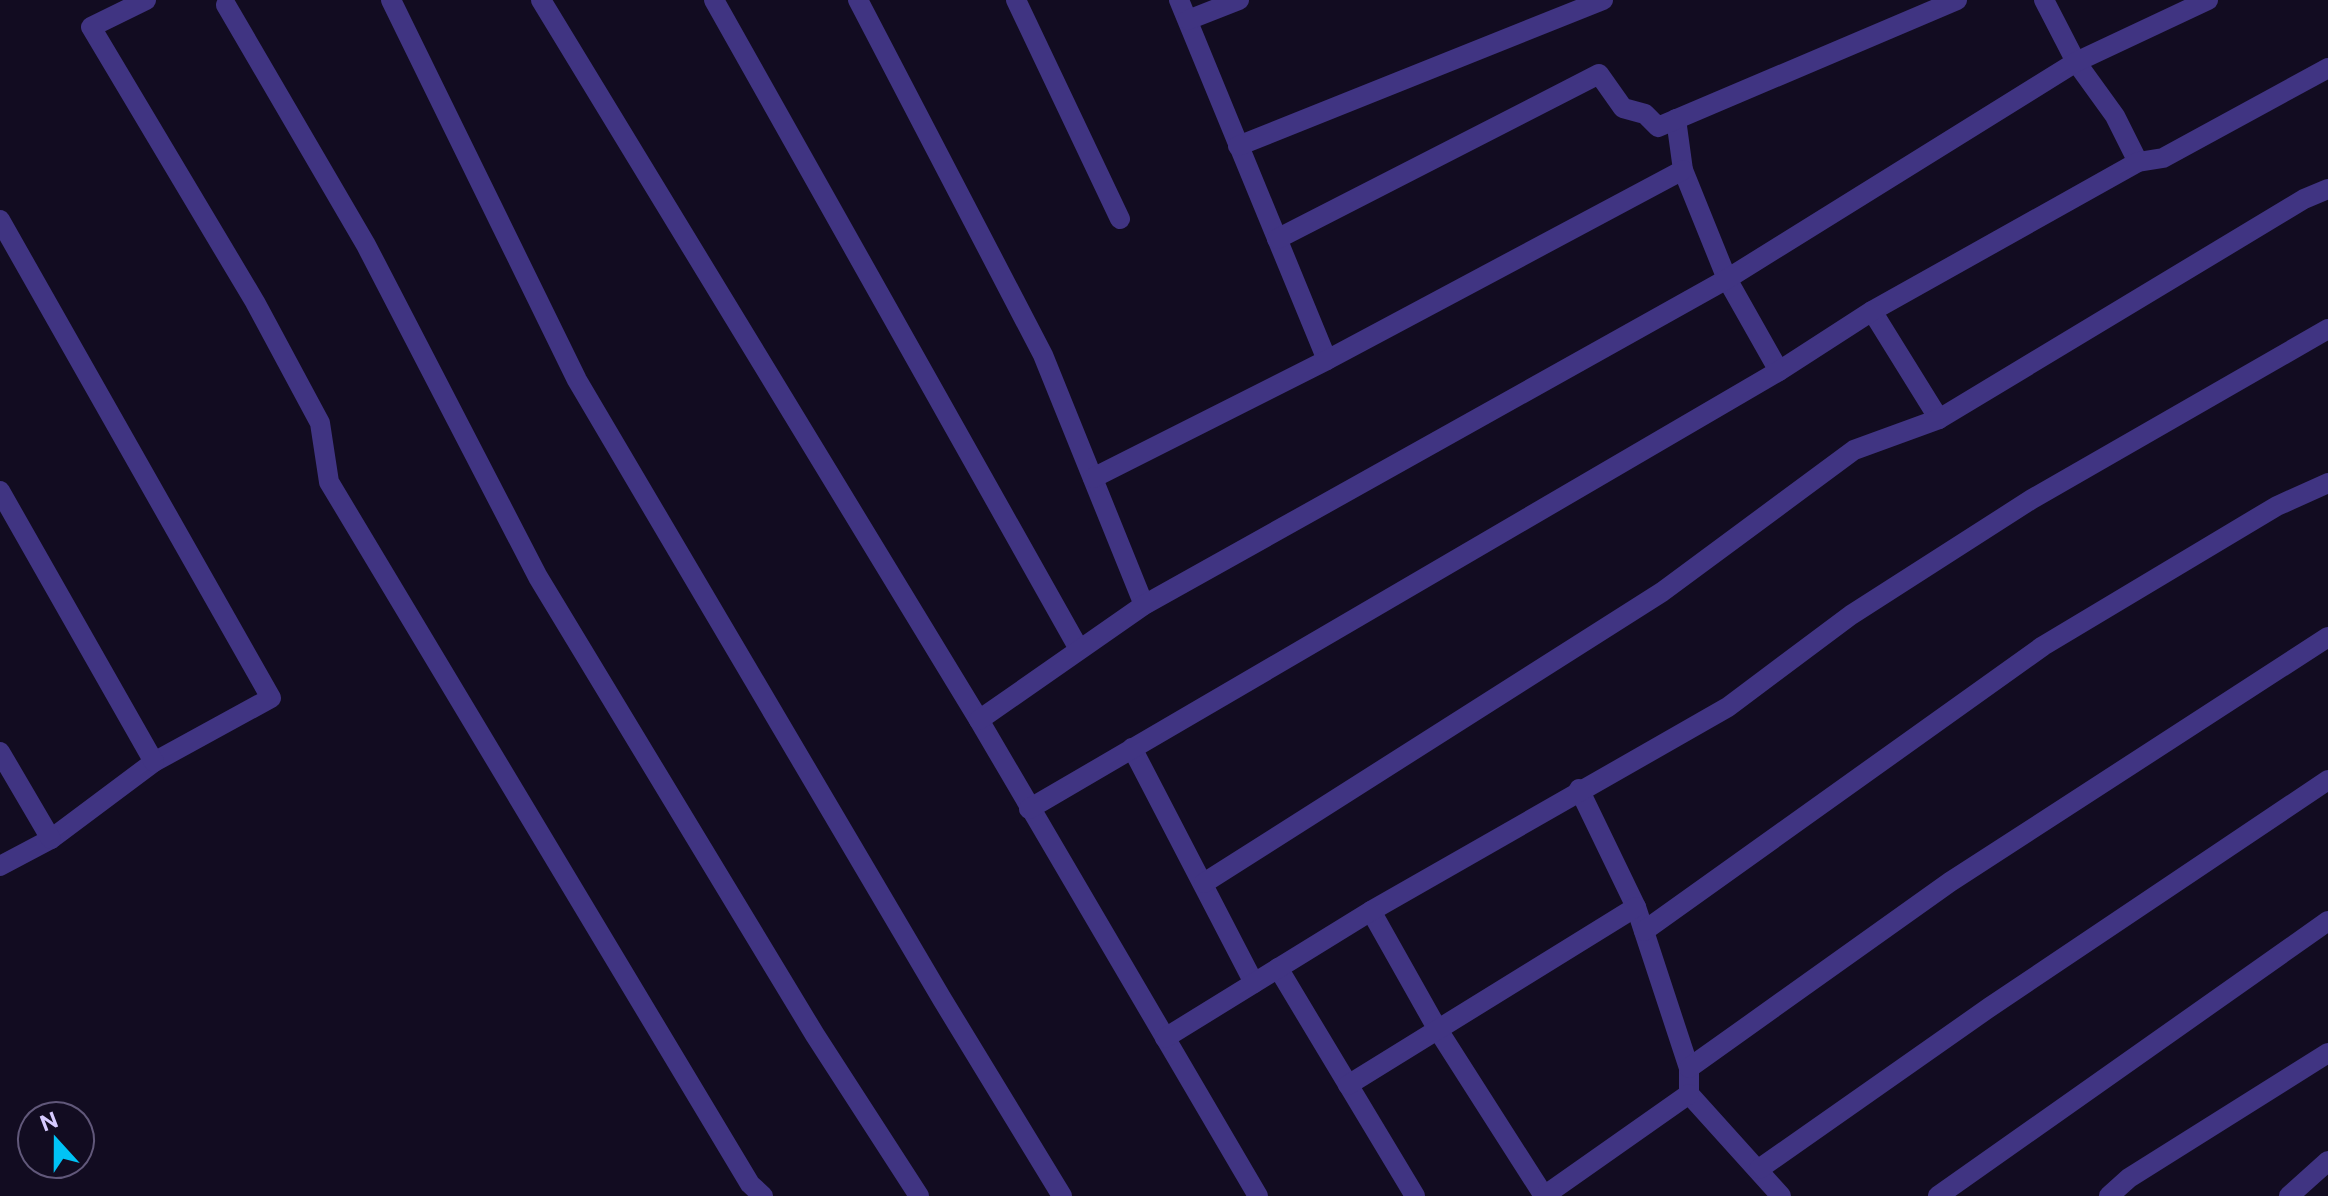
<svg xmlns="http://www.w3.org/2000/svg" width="2328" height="1196" font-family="'Public Sans',sans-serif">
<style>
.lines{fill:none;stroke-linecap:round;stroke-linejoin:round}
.street{stroke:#403482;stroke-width:20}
</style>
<rect width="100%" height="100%" fill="#120c21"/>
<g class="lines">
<!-- street -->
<g class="street">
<path d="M 146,0 L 91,27 L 255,302 L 320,423 L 329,482 L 750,1184 L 763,1196"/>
<path d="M 391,0 L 577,380 L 942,999 L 1062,1196"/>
<path d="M 541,0 L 979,720 L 1258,1196"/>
<path d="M 714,0 L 1079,649"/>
<path d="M 858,0 L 1043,355 L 1144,605"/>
<path d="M 1016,0 L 1120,219"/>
<path d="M 1179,0 L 1327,360"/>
<path d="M 2044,0 L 2076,62 L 2115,116 L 2138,162"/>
<path d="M 226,5 L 366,245 L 538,577 L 815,1035 L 919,1196"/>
<path d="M 1188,20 L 1239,0"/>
<path d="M 1676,119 L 1683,170 L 1727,279 L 1779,371"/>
<path d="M 1238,146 L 1603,0"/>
<path d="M 0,220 L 271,698 L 154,762 L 51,839 L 0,866"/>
<path d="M 1277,239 L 1599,74 L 1623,108 L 1645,114 L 1658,127 L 1957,0"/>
<path d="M 1872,311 L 1939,419"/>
<path d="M 1093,478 L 1327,360 L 1683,170"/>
<path d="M 0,491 L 154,762"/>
<path d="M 979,720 L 1144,605 L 1727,279 L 2076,62 L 2208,0"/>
<path d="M 1132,748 L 1254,983"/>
<path d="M 0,752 L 51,839"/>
<path d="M 1579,789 L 1636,907 L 1689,1068 L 1689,1094 L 1781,1196"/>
<path d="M 1029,809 L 1779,371 L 1872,311 L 2138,162 L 2163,158 L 2328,68"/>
<path d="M 1204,883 L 1662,592 L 1854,450 L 1939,419 L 2304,199 L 2328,189"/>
<path d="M 1371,911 L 1438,1030 L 1544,1196"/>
<path d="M 1644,931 L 2043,646 L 2277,506 L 2328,483"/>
<path d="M 1278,968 L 1415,1196"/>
<path d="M 1165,1038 L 1371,911 L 1728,707 L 1851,615 L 2032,499 L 2328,329"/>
<path d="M 1689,1068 L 1950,882 L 2328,637"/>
<path d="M 1348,1085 L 1636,907"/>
<path d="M 1759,1169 L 1990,1007 L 2328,780"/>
<path d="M 1544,1196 L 1689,1094"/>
<path d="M 1938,1196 L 2328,921"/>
<path d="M 2109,1196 L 2129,1178 L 2328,1053"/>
<path d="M 2289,1196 L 2328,1161"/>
</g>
</g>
<!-- north arrow -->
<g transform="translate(56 1140) rotate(339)"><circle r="38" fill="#120c21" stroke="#61587a" stroke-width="2"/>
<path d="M0-6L14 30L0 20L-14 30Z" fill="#00c3f6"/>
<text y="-12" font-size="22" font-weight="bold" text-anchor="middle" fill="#d7cbff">N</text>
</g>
</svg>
